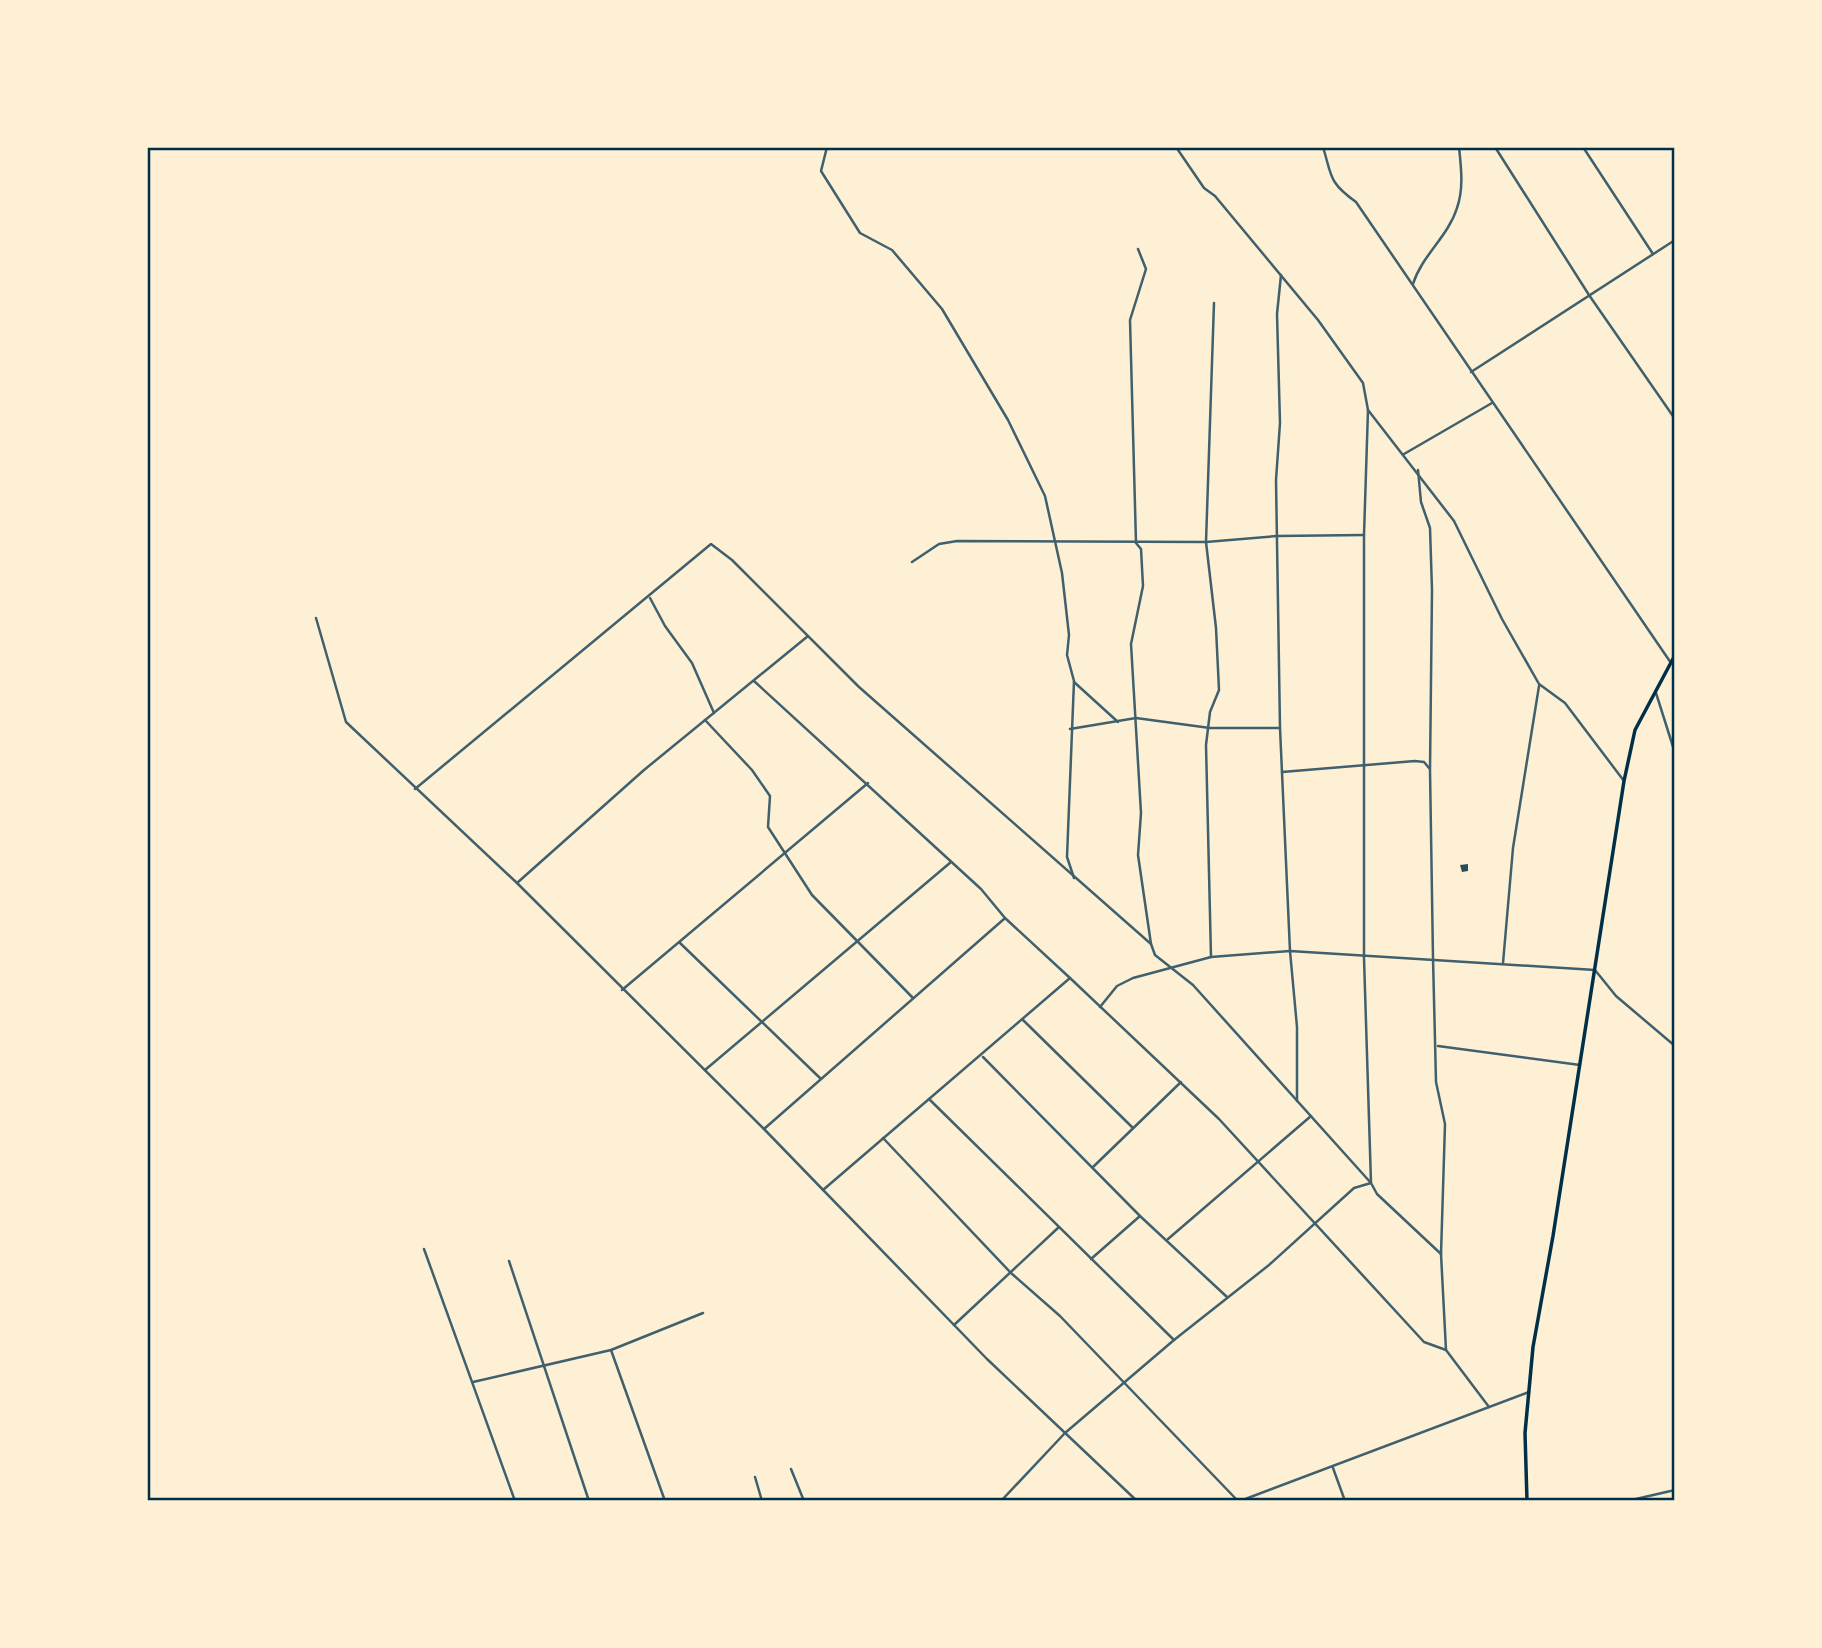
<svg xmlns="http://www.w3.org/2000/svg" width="1822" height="1648" font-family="Inter,sans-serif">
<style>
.building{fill:#264d5e}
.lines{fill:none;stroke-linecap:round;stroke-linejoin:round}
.minor{stroke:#3f606c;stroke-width:2.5}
.primary{stroke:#003049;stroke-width:3.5}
.neatline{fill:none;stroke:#003049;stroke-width:2.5}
</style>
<rect width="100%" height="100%" fill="#fdf0d5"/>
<!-- building -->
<path class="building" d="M 1468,864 L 1468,871 L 1462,872 L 1460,865 Z"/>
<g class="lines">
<!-- minor -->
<g class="minor">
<path d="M 827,147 L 821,171 L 860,233 L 892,250 L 942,309 L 1008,420 L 1045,496 L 1062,573 L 1069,635 L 1067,655 L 1074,681 L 1067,857 L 1074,878"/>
<path d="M 1176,147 L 1204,188 L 1215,196 L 1318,320 L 1363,383 L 1368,410 L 1454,521 L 1502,619 L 1539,684 L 1565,703 L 1624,781"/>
<path d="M 1323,147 C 1332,176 1328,182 1356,202 L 1671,663"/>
<path d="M 1495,147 L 1589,295 L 1675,419"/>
<path d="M 1583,147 L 1653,254"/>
<path d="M 1138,249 L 1146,269 L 1130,320 L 1136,543 L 1141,549 L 1143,586 L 1131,644 L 1141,813 L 1138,855 L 1151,944"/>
<path d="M 1281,275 L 1277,314 L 1280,423 L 1276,480 L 1280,728 L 1290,951 L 1297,1027 L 1297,1101"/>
<path d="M 1413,284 C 1422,255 1448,237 1457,208 C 1464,188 1461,167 1459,147"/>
<path d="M 1471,372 L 1675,240"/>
<path d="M 1404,454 L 1492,403"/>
<path d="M 1418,470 L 1421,502 L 1430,528 L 1432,590 L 1430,770 L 1433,958 L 1436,1082 L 1445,1124 L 1441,1254 L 1446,1350 L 1489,1407"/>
<path d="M 912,562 L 939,544 L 957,541 L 1206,542 L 1277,536 L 1364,535"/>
<path d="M 650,598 L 665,626 L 692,663 L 714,713"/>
<path d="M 316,618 L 346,722 L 517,883 L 764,1129 L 987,1359 L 1137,1501"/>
<path d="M 754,681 L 981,889 L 1005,918 L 1070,978 L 823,1190"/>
<path d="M 1074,682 L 1118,722"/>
<path d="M 1656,693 L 1675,753"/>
<path d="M 705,720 L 752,770 L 770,796 L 768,827 L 812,895 L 913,998"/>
<path d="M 1070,729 L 1136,718 L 1210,728 L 1280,728"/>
<path d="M 1282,772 L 1415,761 L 1424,762 L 1429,768"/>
<path d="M 415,789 L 711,544 L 732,560 L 859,687 L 1151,944 L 1155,955 L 1193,985 L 1371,1183 L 1377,1194 L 1441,1254"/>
<path d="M 517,883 L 644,770 L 808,636"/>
<path d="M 680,943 L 821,1079"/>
<path d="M 1211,957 L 1206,745 L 1210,712 L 1219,690 L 1216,628 L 1206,542 L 1214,303"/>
<path d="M 1503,963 L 1513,848 L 1539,686"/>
<path d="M 1070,978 L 1219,1119 L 1424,1342 L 1446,1350"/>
<path d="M 622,990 L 868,783"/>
<path d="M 1100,1007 L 1117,986 L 1133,978 L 1211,957 L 1290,951 L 1595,970 L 1616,996 L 1675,1046"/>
<path d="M 1023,1020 L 1133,1128"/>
<path d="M 1438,1046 L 1580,1065"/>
<path d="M 983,1057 L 1140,1216 L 1227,1297"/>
<path d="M 705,1070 L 951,862"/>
<path d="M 929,1099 L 1174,1340"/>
<path d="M 764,1129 L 1004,919"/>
<path d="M 883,1138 L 1011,1273 L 1060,1316 L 1238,1501"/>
<path d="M 1093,1167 L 1181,1082"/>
<path d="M 1168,1239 L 1311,1116"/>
<path d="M 424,1249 L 515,1501"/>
<path d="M 1091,1259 L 1140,1216"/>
<path d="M 509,1261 L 589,1501"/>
<path d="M 954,1325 L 1059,1227"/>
<path d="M 611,1350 L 665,1501"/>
<path d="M 473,1382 L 611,1350 L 703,1313"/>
<path d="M 1333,1468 L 1345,1501"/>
<path d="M 791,1469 L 804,1501"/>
<path d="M 755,1477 L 762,1501"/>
<path d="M 1001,1501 L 1065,1433 L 1174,1340 L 1269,1265 L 1354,1188 L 1371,1183 L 1364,958 L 1364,535 L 1368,410"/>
<path d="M 1240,1501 L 1529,1392"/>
<path d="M 1627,1501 L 1675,1490"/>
</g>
<!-- primary -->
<path class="primary" d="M 1527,1501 L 1525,1433 L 1533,1347 L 1553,1236 L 1624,781 L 1635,730 L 1675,655"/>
</g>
<!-- border -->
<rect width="1822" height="1648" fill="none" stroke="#fdf0d5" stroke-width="298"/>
<rect x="149" y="149" width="1524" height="1350" class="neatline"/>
</svg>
